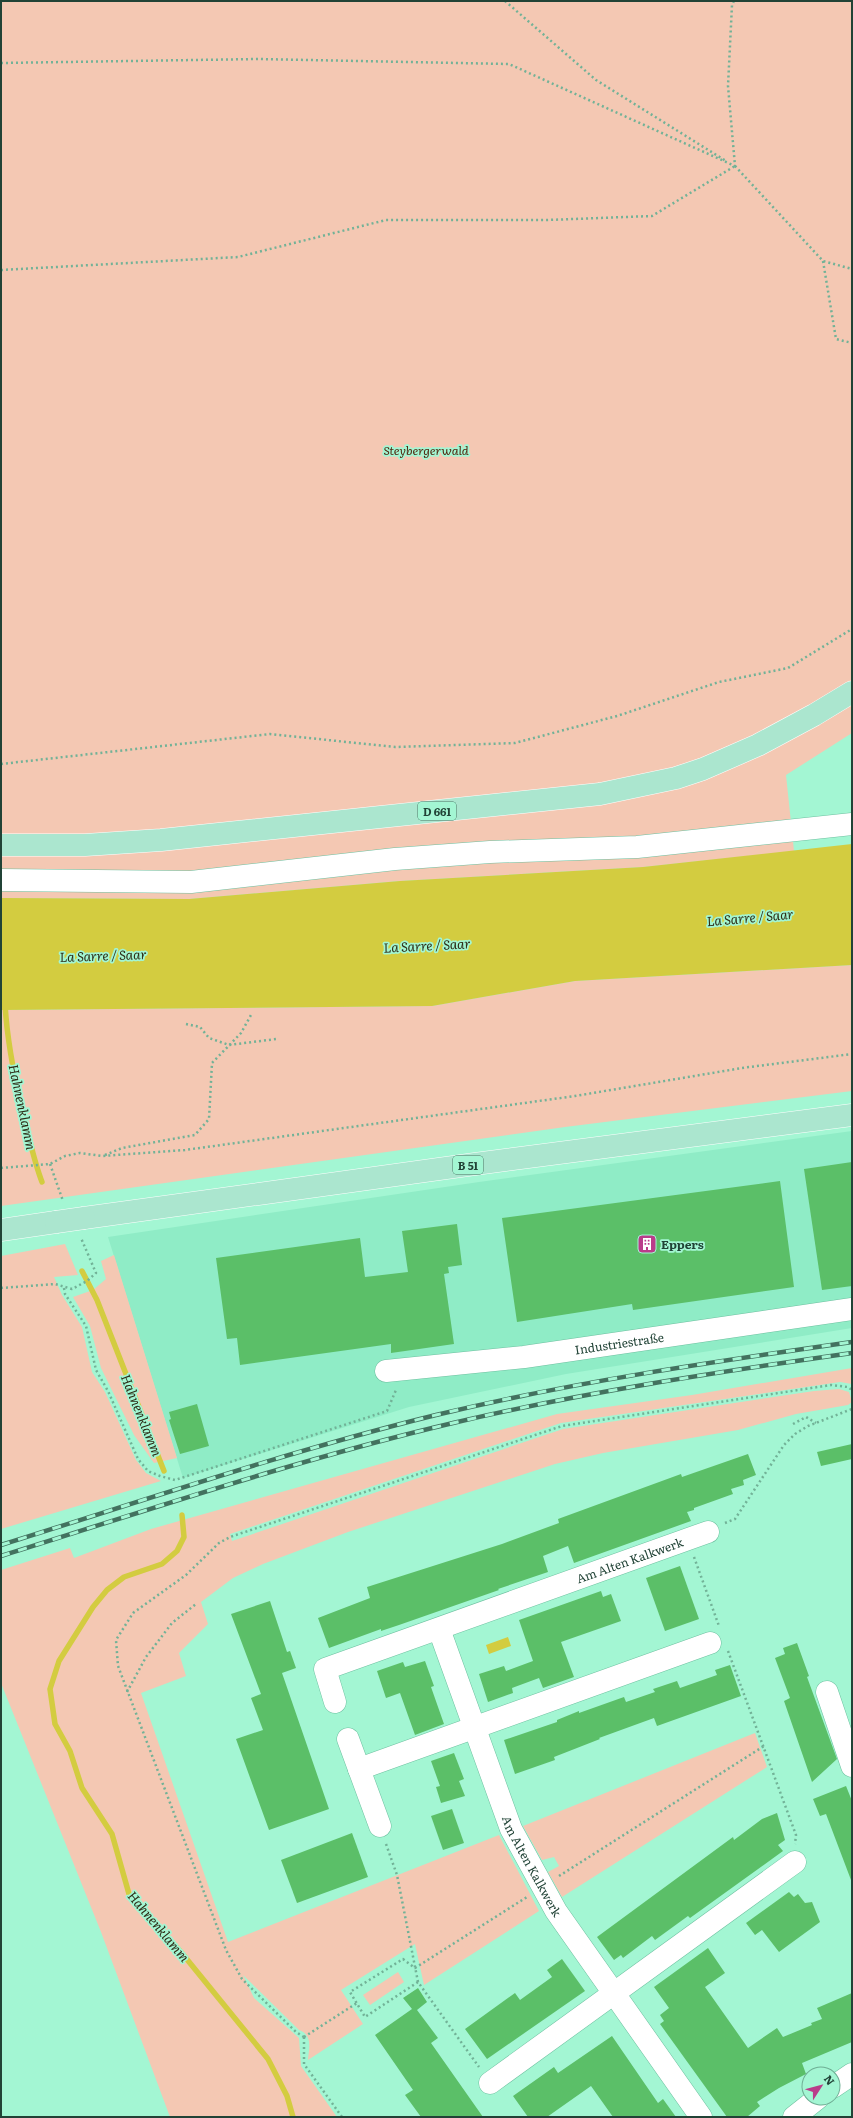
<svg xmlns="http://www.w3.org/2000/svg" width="853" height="2118" font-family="Literata,serif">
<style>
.built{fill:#8fecc6}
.green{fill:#f4c8b3}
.water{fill:#d3cc40}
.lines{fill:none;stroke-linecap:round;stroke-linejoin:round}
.stream{stroke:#d3cc40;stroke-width:5.5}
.building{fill:#5bbf68}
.minor-casing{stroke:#6ec0a0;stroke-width:23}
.major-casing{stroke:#fff;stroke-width:23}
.path{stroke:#72b297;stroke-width:2.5;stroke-dasharray:2 3;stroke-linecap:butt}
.minor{stroke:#fff;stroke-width:22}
.major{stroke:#abe6cf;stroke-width:22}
.rail-casing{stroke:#43725f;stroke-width:4.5}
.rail{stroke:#a3f6d3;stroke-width:3;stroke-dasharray:9;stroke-linecap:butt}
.major-bridge-casing{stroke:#fff;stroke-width:23;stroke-linecap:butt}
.major-bridge{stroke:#abe6cf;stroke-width:22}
.labels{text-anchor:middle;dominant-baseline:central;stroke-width:3.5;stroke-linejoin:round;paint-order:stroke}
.shield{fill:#a3f6d3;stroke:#487965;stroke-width:1}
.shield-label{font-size:11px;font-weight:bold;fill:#214336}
.park-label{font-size:12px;font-style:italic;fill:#51260e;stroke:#a3f6d3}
.poi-label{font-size:12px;font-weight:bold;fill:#214336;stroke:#a3f6d3;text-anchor:start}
.street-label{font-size:12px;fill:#214336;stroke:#a3f6d3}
.water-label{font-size:13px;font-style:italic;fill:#2e2d17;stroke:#a3f6d3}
</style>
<rect width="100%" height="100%" fill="#a3f6d3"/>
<!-- built -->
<path class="built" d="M 852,1131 L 852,1328 L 566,1374 L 409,1407 L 183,1478 L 108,1237 L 479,1182 Z"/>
<!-- green -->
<g class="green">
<path d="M 1,1 L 852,1 L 852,733 L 786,775 L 794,851 L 643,867 L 400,881 L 189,899 L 1,898 Z"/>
<path d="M 852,965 L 852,1091 L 565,1127 L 1,1206 L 1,1010 L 432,1006 L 575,981 Z"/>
<path d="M 65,1244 L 78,1275 L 54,1277 L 62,1295 L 82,1327 L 92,1372 L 105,1392 L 136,1460 L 146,1473 L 161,1481 L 1,1529 L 1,1256 Z"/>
<path d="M 114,1255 L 177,1458 L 154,1463 L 134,1435 L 101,1368 L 90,1326 L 73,1297 L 93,1290 L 106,1279 L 101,1261 Z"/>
<path d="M 852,1368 L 852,1384 L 840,1382 L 561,1423 L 230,1534 L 232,1541 L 563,1429 L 814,1391 L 839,1389 L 849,1392 L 852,1402 L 848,1405 L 796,1414 L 738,1430 L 603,1453 L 555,1464 L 348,1532 L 263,1564 L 233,1578 L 201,1602 L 208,1624 L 179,1653 L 186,1676 L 141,1693 L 228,1942 L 499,1835 L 539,1911 L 424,1985 L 415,1944 L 341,1990 L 363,2024 L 308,2060 C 309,2048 313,2035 299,2030 L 243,1975 L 254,1998 L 299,2038 L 301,2066 L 337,2117 L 170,2117 L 101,1932 L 1,1683 L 1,1570 L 70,1548 L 74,1558 L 151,1529 L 557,1414 L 692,1395 Z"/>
<path d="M 755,1733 L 767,1767 L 562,1897 L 548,1872 L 559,1866 L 554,1857 L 542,1860 L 523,1826 Z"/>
<path d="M 398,1972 L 404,1982 L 370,2005 L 363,1995 Z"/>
</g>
<!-- water -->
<g class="water">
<path d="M 852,844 L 852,965 L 575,981 L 432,1006 L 1,1010 L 1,898 L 189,899 L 400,881 L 643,867 Z"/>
<path d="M 508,1637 L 511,1646 L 489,1654 L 486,1645 Z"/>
</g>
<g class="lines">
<!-- stream -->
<g class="stream">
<path d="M 5,1003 C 7,1044 16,1086 26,1126 C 31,1145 35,1164 42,1182"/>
<path d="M 82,1271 L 97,1300 L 164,1471"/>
<path d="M 182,1515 L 184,1537 L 177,1551 L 162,1564 L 124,1577 L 107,1590 L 93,1607 L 59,1661 L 50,1689 L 55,1724 L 70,1751 L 82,1788 L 112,1834 L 129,1894 L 181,1952 L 268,2059 L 287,2096 L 293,2117"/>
</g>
</g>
<!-- building -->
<g class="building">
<path d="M 852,1162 L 852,1286 L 822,1290 L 804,1169 Z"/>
<path d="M 780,1181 L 794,1287 L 633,1310 L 632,1304 L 517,1322 L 502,1218 Z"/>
<path d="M 457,1224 L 462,1265 L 448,1267 L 449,1273 L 444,1274 L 454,1344 L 391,1353 L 391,1344 L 240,1365 L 237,1338 L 227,1339 L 216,1258 L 360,1238 L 365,1277 L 408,1272 L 402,1231 Z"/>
<path d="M 197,1404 L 209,1446 L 180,1454 L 169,1420 L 171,1419 L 169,1412 Z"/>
<path d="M 852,1444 L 852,1459 L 821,1466 L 817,1452 Z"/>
<path d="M 748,1454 L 756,1475 L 743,1480 L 744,1485 L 731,1489 L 733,1494 L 694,1508 L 694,1510 L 687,1512 L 691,1521 L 574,1563 L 568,1546 L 543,1556 L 548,1572 L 498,1589 L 499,1590 L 399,1625 L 381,1631 L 381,1629 L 329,1648 L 318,1618 L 370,1598 L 367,1587 L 502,1544 L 559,1523 L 558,1519 L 681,1474 L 682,1477 Z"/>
<path d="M 680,1566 L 699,1619 L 665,1631 L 646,1578 Z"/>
<path d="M 601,1591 L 603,1597 L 611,1594 L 621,1621 L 561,1642 L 574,1677 L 543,1688 L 539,1678 L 512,1688 L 513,1693 L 488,1702 L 479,1674 L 504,1666 L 506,1671 L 533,1661 L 519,1620 Z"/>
<path d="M 270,1601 L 287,1652 L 290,1651 L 296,1668 L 282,1673 L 329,1809 L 269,1830 L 236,1739 L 263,1730 L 251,1698 L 261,1694 L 231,1614 Z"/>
<path d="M 797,1643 L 809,1676 L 807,1677 L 837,1759 L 812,1782 L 784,1701 L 790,1698 L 775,1658 L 785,1654 L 783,1648 Z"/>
<path d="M 425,1661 L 434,1686 L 431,1687 L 444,1724 L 415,1735 L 400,1693 L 386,1698 L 377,1671 L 403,1662 L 405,1667 Z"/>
<path d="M 730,1665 L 741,1696 L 657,1726 L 654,1718 L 599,1738 L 600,1739 L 554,1757 L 555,1760 L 515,1774 L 504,1740 L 557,1722 L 557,1720 L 579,1711 L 579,1713 L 624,1697 L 626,1702 L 655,1692 L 653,1689 L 677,1681 L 680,1688 L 717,1675 L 715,1670 Z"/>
<path d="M 454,1753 L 464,1779 L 459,1781 L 465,1796 L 441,1803 L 436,1787 L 440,1786 L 431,1761 Z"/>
<path d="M 846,1786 L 852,1801 L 851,1880 L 826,1814 L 820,1816 L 813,1799 Z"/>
<path d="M 452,1809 L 464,1843 L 443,1850 L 431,1816 Z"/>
<path d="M 777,1813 L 785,1840 L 778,1845 L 783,1851 L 690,1918 L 688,1916 L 655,1940 L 652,1936 L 623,1958 L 621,1955 L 614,1960 L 597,1937 L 733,1837 L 734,1840 L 762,1819 Z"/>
<path d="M 352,1833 L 368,1877 L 297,1903 L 281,1860 Z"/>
<path d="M 789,1892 L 794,1897 L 798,1894 L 805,1903 L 812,1902 L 820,1922 L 779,1952 L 762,1930 L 755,1935 L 746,1923 Z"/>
<path d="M 708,1948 L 725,1973 L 705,1987 L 748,2048 L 777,2028 L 783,2037 L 812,2025 L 811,2023 L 822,2019 L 817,2008 L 852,1993 L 852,2042 L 802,2063 L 806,2074 L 779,2088 L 757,2102 L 760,2106 L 747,2117 L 727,2117 L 660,2024 L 664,2021 L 660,2015 L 669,2008 L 654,1987 Z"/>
<path d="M 562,1959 L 585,1991 L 487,2059 L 465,2029 L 515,1993 L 520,2000 L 552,1977 L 547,1970 Z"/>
<path d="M 418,1988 L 427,2002 L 417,2010 L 438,2038 L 431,2043 L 483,2117 L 421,2117 L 405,2095 L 413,2090 L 375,2035 L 412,2009 L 403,1998 Z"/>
<path d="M 612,2036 L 658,2103 L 663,2099 L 676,2117 L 613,2117 L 591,2086 L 547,2117 L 528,2117 L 513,2096 L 554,2067 L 558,2073 Z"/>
</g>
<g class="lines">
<defs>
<g id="minor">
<path d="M 1,880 L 191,882 L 395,859 L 490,852 L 637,847 L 852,824"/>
<path id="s1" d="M 386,1371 L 524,1357 L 852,1309"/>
<path id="s2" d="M 439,1629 L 511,1829 L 556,1911 L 701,2117"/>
<path d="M 827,1692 L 852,1766"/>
<path id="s3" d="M 335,1702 L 325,1669 L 708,1532"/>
<path d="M 348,1739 L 380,1826"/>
<path d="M 359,1769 L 710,1643"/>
<path d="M 490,2083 L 795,1862"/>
<path d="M 833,2087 L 852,2074"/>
<path d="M 794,2117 L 818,2098"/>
</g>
<g id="major">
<path d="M 1,845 L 85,845 L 161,840 L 600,794 L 676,778 L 703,769 L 758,745 L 814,715 L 852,692"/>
<path d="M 84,1218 L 475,1164 L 852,1115"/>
<path d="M 1,1230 L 56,1222"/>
</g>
</defs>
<!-- minor casing -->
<use href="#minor" class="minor-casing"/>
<!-- major casing -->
<use href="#major" class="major-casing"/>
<!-- path -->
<g class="path">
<path d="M 505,1 L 596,80 L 726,161"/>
<path d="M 734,1 L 732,5 L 728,86 L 735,166"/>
<path d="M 1,63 L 259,59 L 509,64 L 735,166"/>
<path d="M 735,166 L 823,261 L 852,269"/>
<path d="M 823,261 L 836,339 L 852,343"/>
<path d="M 1,270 L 238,257 L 386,220 L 547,220 L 652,216 L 735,166"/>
<path d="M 1,764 L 270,734 L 395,747 L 515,743 L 617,716 L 719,682 L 788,668 L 852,629"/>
<path d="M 186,1024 L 200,1027 L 209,1038 L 229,1045 L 276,1039"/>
<path d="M 105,1155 L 122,1148 L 195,1135 L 209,1119 L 212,1063 L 241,1033 L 251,1015"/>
<path d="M 50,1164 L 63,1201"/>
<path d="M 1,1168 L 50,1164 L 65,1156 L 80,1153 L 102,1156 L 185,1150 L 575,1096 L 742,1068 L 852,1054"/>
<path d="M 1,1288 L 55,1284 L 72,1289 L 87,1281 L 96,1273 L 81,1238"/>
<path d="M 64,1288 L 65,1294 L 86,1326 L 96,1370 L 108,1391 L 138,1459 L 148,1471 L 160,1476 L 175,1480 L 387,1411 L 396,1390"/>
<path d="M 793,1424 L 806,1417 L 816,1423"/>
<path d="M 725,1523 L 735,1519 L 784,1445 L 795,1434 L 808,1426 L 852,1409"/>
<path d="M 694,1557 L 719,1626"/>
<path d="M 728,1651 L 796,1835 L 795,1844"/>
<path d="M 127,1692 L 146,1657 L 172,1623 L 196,1604"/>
<path d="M 386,1844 L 397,1875 L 418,1982 L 479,2067"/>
<path d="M 559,1876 L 764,1746"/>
<path d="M 418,1982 L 365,2017 L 350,1992 L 403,1959 L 415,1968 L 527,1897"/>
<path d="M 304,2037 L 296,2032 L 242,1979 L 226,1950 L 118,1666 L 116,1640 L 133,1613 L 186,1575 L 219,1543 L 230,1537 L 562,1426 L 831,1385 L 848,1387 L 852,1390"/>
<path d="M 304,2037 L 304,2064 L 342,2117"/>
<path d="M 304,2037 L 357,2003"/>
</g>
<!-- minor -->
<use href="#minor" class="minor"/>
<!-- major -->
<use href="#major" class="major"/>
<defs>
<g id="rail">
<path d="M 1,1545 C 145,1500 289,1451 436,1415 C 573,1382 712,1362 852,1342"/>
<path d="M 1,1556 C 151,1509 300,1459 453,1423 C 585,1392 718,1372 852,1353"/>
</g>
</defs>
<!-- rail casing -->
<use href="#rail" class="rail-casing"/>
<!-- rail -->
<use href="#rail" class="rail"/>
<defs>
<path id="major-bridge" d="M 56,1222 L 84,1218"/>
</defs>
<!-- major-bridge casing -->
<use href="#major-bridge" class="major-bridge-casing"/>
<!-- major-bridge -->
<use href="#major-bridge" class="major-bridge"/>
</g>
<!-- icons -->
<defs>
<symbol id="building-square" viewBox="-11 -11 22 22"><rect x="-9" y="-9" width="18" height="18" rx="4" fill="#ba3c8a" stroke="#a3f6d3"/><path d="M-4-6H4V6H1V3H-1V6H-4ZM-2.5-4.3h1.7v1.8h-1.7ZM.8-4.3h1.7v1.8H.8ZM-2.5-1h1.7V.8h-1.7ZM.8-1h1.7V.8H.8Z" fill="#fff"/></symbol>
</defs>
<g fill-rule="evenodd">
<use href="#building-square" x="636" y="1233" width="22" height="22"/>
</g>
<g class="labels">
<!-- shield labels -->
<g class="shield">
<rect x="418" y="802" width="38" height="18" rx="3"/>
<rect x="453" y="1156" width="30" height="18" rx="3"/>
</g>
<g class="shield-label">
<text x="437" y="811">D 661</text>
<text x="468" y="1165">B 51</text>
</g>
<!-- park labels -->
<g class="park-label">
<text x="426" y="450">Steybergerwald</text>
</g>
<!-- poi labels -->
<g class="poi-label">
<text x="661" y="1244">Eppers</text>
</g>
<!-- street labels -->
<g class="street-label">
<text stroke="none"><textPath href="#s1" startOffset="235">Industriestraße</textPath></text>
<text stroke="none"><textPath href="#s3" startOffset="358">Am Alten Kalkwerk</textPath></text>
<text stroke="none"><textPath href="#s2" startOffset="255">Am Alten Kalkwerk</textPath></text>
</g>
<!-- water labels -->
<g class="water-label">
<text transform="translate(750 917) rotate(-5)">La Sarre / Saar</text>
<text transform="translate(427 945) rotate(-3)">La Sarre / Saar</text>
<text transform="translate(103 955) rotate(-2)">La Sarre / Saar</text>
<text transform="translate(23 1107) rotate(78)">Hahnenklamm</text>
<text transform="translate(142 1415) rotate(68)">Hahnenklamm</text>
<text transform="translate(159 1926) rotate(50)">Hahnenklamm</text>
</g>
</g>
<!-- border -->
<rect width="853" height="2118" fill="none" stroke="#214336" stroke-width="4"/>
<!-- north arrow -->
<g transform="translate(821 2086) rotate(54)"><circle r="19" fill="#a3f6d3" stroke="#6fae94"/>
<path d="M0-3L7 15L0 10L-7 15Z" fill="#ba3c8a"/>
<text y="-6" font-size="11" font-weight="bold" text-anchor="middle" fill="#214336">N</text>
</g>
</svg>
